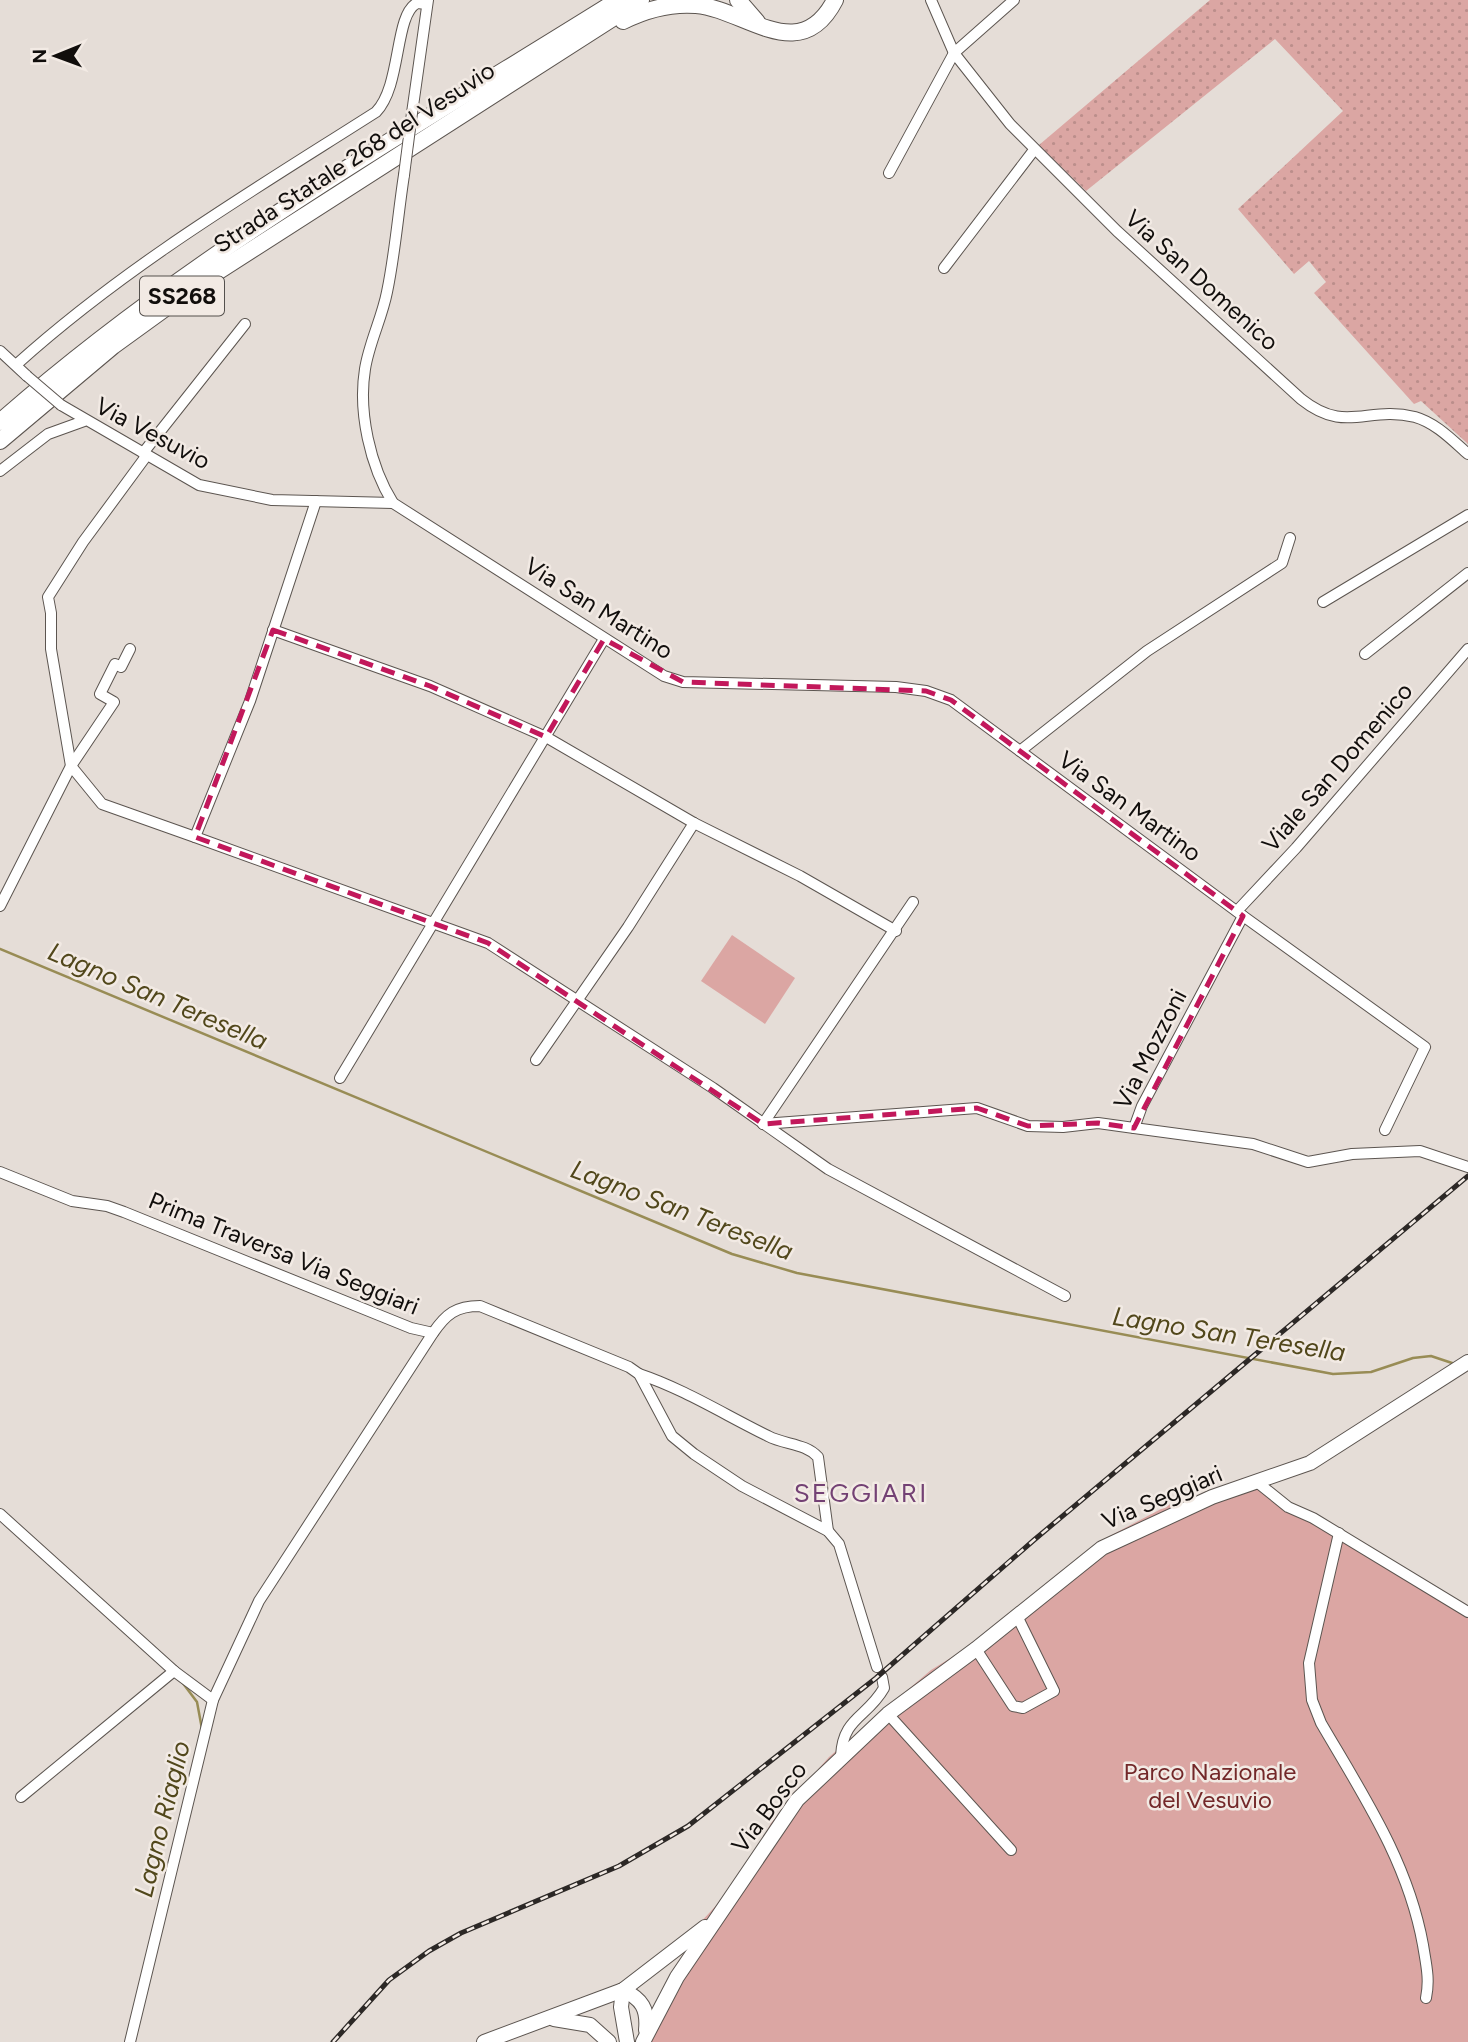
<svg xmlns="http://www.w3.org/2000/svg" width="1468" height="2042" font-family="Figtree,sans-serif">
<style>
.grass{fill:url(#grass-dots)}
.park{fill:#dba6a3}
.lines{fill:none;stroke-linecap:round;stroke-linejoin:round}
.stream{stroke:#988c55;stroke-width:2.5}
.minor-casing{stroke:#5c5550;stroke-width:12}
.major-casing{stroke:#5c5550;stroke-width:16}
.highway-casing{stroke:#5c5550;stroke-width:18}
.minor{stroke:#fff;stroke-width:10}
.major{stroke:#fff;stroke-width:14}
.highway{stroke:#fff;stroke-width:16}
.rail-casing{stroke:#2c2826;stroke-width:5}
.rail{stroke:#f2eae4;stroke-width:2.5;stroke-dasharray:8;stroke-linecap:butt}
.minor-bridge-casing{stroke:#5c5550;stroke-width:12;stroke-linecap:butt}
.minor-bridge{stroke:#fff;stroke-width:10}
.marked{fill:none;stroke:#c2185b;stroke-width:5;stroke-dasharray:14 9;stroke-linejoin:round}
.labels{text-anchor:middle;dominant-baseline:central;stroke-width:5;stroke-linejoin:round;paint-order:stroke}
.shield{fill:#f2eae4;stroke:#54504d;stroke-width:2}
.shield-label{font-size:23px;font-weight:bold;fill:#110e0c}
.street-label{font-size:24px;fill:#110e0c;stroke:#f2eae4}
.park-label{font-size:24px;fill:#732829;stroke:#f2eae4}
.water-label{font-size:26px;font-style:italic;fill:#51471b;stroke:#f2eae4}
.neighbourhood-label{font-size:26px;letter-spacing:2px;fill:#734174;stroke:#f2eae4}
</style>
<defs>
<pattern id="grass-dots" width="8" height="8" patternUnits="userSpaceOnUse" patternTransform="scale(1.75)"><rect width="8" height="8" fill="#dba6a3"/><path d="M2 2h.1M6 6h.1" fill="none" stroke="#bb8e8b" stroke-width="1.8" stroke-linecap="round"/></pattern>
</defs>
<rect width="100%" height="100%" fill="#e5ddd7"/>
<!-- grass -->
<path class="grass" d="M 1210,0 L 1468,0 L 1468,444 L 1421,401 L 1414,404 L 1314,293 L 1326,282 L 1309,261 L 1294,274 L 1238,209 L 1343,111 L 1275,39 L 1086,191 L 1039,145 Z"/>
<!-- park -->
<g class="park">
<path d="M 732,935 L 795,978 L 765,1024 L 701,981 Z"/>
<path d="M 1243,1478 L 1276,1501 L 1468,1611 L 1468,2042 L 641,2042 L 683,1961 L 698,1925 L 724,1897 L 754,1855 L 771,1823 L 829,1757 L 931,1670 L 975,1643 L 1102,1540 L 1182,1498 L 1186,1502 Z"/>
</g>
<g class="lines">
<!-- stream -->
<g class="stream">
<path d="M 0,949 L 732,1254 L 797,1273 L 1333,1374 L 1371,1372 L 1413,1358 L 1431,1356 L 1455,1364"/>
<path d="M 182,1682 L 197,1702 L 202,1729"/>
</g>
<defs>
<g id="minor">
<path d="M 931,0 L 954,53 L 1010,124 L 1117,231 L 1301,399 C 1346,435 1367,405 1415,417 C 1436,423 1452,440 1468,454"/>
<path d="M 412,113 L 428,0"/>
<path d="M 889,173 L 954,53 L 1014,0"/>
<path d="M 404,175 C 398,214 395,254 387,292 C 382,318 369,343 365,369 C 358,412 370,466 393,503 L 664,676 L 683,682 L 896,687 L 926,691 L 951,700 L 1243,916 L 1142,1106 L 1134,1128 L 1253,1144 L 1308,1162 L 1352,1154 L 1420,1151 L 1468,1167"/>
<path d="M 944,268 L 1034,150"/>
<path d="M 0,351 L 27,376"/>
<path d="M 17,364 C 127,265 252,191 376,112 C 402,85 394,15 417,3 L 427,4"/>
<path d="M 61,405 L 199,485 L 272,500 L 393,503"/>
<path d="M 143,453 L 245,324"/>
<path d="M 147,455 L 83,542 L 48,597 L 51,613 L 51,649 L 71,766 L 102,804 L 195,837 L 250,701 L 316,501"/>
<path d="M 0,471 L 48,434 L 84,421"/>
<path d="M 1323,602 L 1468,515"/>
<path d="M 273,630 L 430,686 L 546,737 L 694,823 L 800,876 L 896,931"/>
<path d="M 1365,654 L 1468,573"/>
<path d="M 1020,751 L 1147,651 L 1282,563 L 1290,538"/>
<path d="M 195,837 L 488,943 L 713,1088 L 828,1169 L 1065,1296"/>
<path d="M 0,906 L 71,766 L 114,702 L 100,694 L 115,664 L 121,667 L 130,649"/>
<path d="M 1237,911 L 1296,848 L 1468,649"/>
<path d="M 1243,916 L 1425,1047 L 1385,1130"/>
<path d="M 536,1060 L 628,927 L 694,823"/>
<path d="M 340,1078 L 604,639"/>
<path d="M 763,1124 L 977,1108 L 1028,1126 L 1063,1127 L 1098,1123 L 1134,1128"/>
<path d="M 763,1124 L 913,902"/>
<path d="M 0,1172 L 72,1201 L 107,1206 L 124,1212 L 411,1328 L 433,1333"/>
<path d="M 639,1374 C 684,1389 725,1415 768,1436 C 785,1445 805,1443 818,1457 L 828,1531"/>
<path d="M 1257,1482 L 1288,1507 L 1313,1518 L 1468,1612"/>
<path d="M 0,1514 L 174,1671"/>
<path d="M 1339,1533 L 1309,1663 L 1312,1700 L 1321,1723 C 1363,1795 1408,1862 1423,1945 C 1426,1964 1430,1979 1426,1998"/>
<path d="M 976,1649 L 1013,1706 L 1023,1708 L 1054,1691 L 1017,1616"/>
<path d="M 888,1714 L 1011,1850"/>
<path d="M 841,1756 C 843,1717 867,1718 884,1688 L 882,1677"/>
<path d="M 21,1797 L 174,1671 L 213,1700"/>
<path d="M 130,2042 L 213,1700 L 259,1601 L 433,1333 C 446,1314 456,1306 480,1306 L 629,1367 L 639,1374 L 672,1436 L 694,1454 L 742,1486 L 828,1531 L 839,1544 L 877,1667"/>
</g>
<g id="major">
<path d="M 623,1990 C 642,1999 648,2009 646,2030"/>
<path d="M 623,1990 L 621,2007 L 627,2042"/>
<path d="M 554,2019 L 590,2025 L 609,2042"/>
<path d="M 484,2042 L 623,1990 L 705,1927"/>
<path d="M 643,2042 L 677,1977 L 797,1800 L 888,1714 L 976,1649 L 1102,1548 L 1212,1497 L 1310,1463 L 1468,1362"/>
</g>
<g id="highway">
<path d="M 738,0 L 757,22"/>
<path d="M 623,21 C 647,9 670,3 696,5 C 745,9 800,68 835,0"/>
<path d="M 0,422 C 188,256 407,132 618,0"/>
<path d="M 0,441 L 113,346 L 200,283 L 641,0"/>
</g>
</defs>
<!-- minor casing -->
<use href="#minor" class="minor-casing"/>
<!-- major casing -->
<use href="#major" class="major-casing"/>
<!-- highway casing -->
<use href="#highway" class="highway-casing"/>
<!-- minor -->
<use href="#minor" class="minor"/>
<!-- major -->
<use href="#major" class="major"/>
<!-- highway -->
<use href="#highway" class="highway"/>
<defs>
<path id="rail" d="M 333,2042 L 389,1980 L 429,1951 L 461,1933 L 619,1866 L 688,1826 L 876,1678 L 1034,1540 L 1468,1176"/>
</defs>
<!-- rail casing -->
<use href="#rail" class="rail-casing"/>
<!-- rail -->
<use href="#rail" class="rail"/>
<defs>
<g id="minor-bridge">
<path d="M 404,175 L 412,113"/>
<path d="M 27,376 L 61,405"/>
</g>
</defs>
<!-- minor-bridge casing -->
<use href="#minor-bridge" class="minor-bridge-casing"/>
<!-- minor-bridge -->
<use href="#minor-bridge" class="minor-bridge"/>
</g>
<!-- marked area -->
<path class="marked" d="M 273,630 L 430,686 L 546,737 L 604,639 L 683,682 L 926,691 L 951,700 L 1243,916 L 1134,1128 L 1098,1123 L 1028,1126 L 977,1108 L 763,1124 L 488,943 L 195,837 Z"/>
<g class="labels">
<!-- shield labels -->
<rect class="shield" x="140" y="276.5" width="84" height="39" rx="5"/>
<g class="shield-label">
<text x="182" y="296">SS268</text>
</g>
<!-- street labels -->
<g class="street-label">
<text transform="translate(354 157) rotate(-33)">Strada Statale 268 del Vesuvio</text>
<text transform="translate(1202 280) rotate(42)">Via San Domenico</text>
<text transform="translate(153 433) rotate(28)">Via Vesuvio</text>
<text transform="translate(599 608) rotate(32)">Via San Martino</text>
<text transform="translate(1337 767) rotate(-49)">Viale San Domenico</text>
<text transform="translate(1130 806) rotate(36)">Via San Martino</text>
<text transform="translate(1150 1049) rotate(-63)">Via Mozzoni</text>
<text transform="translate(284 1253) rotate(22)">Prima Traversa Via Seggiari</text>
<text transform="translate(1162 1497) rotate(-23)">Via Seggiari</text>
<text transform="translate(769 1807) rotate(-53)">Via Bosco</text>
</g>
<!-- park labels -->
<g class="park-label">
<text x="1210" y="1771">Parco Nazionale<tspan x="1210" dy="28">del Vesuvio</tspan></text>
</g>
<!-- water labels -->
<g class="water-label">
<text transform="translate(158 996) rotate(23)">Lagno San Teresella</text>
<text transform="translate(682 1210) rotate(21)">Lagno San Teresella</text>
<text transform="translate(1229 1334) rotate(9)">Lagno San Teresella</text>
<text transform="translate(162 1819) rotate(-76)">Lagno Riaglio</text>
</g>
<!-- neighbourhood labels -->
<g class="neighbourhood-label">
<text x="861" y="1493">SEGGIARI</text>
</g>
</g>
<!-- north arrow -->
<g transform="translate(56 56) rotate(269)" stroke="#f2eae4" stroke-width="5" paint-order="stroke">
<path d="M0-5L12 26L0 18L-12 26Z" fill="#110e0c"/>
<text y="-10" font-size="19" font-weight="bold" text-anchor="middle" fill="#110e0c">N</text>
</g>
</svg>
